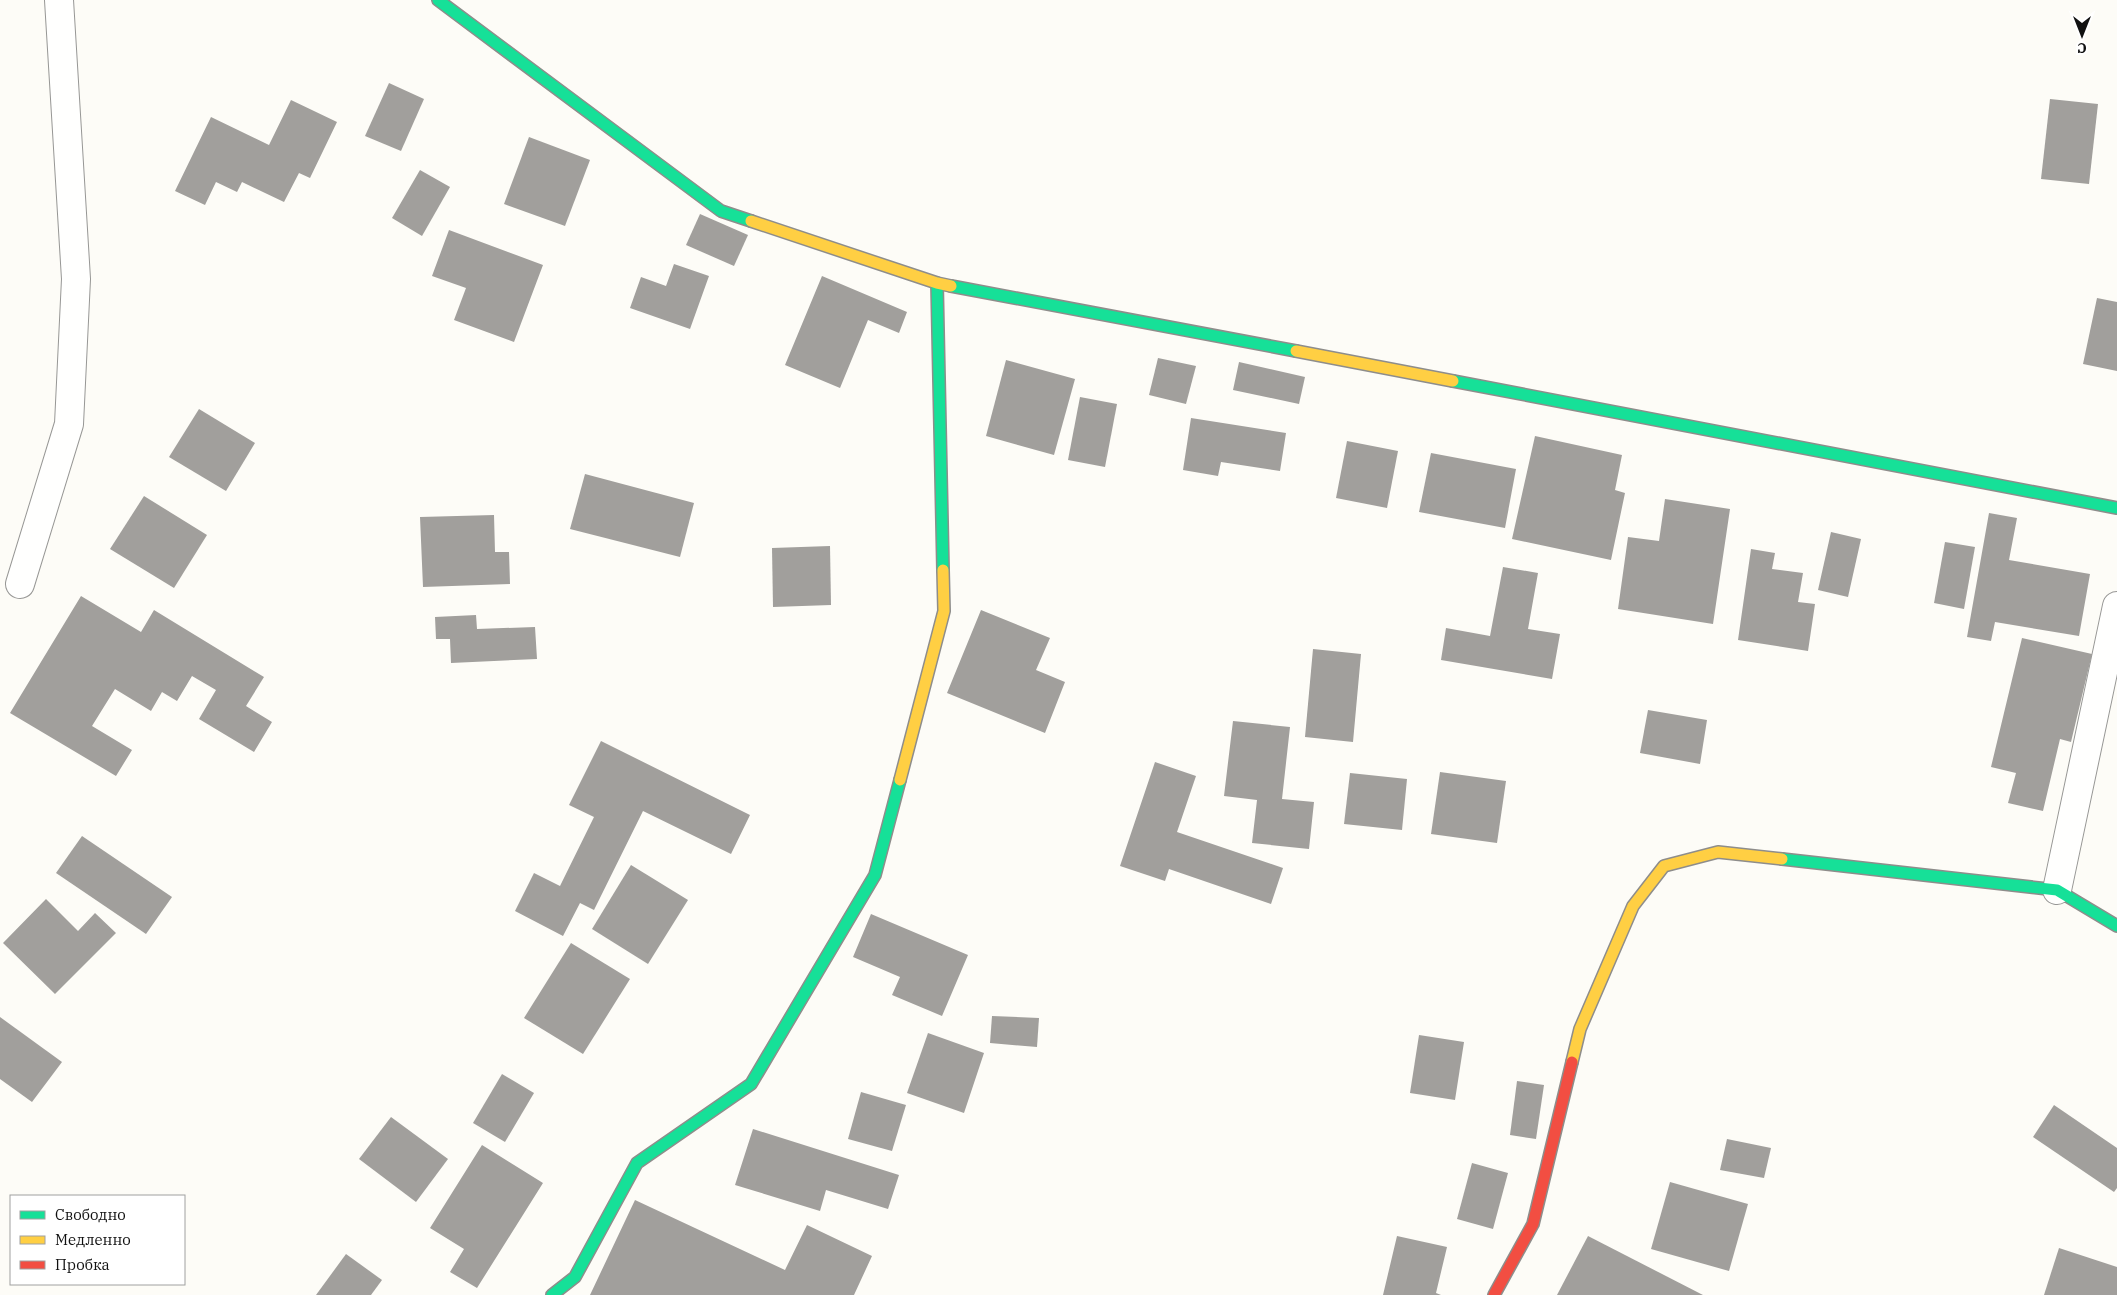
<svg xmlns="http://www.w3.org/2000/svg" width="2117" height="1295" font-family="'IBM Plex Serif',serif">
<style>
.building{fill:#a19f9c}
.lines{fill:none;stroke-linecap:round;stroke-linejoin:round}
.street-casing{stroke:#979795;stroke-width:30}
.fast-casing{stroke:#8e8d8b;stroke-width:14}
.slow-casing{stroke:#8e8d8b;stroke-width:14}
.jam-casing{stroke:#8e8d8b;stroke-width:14}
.street{stroke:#fffffe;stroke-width:28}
.fast{stroke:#16e098;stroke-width:11}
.slow{stroke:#ffcf43;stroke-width:11}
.jam{stroke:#f24e42;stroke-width:11}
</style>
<rect width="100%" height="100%" fill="#fdfcf7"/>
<!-- building -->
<g class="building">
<path d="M 389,83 L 424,99 L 401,151 L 365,136 Z"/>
<path d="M 2050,99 L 2098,104 L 2089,184 L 2041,179 Z"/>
<path d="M 291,100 L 337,122 L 310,178 L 299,173 L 284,202 L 242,182 L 237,192 L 216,182 L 205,205 L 175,191 L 211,117 L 269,145 Z"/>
<path d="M 529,137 L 590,160 L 565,226 L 504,204 Z"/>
<path d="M 420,170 L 450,187 L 422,236 L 392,218 Z"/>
<path d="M 700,214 L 748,235 L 734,266 L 686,245 Z"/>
<path d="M 449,230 L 543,265 L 514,342 L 454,320 L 466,288 L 432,276 Z"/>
<path d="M 674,264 L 709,276 L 690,329 L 630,308 L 641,277 L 666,286 Z"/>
<path d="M 822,276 L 907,312 L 899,333 L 868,320 L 840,388 L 785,365 Z"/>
<path d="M 2097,298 L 2117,302 L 2117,371 L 2083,364 Z"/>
<path d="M 1158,358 L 1196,366 L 1186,404 L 1149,395 Z"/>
<path d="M 1006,360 L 1075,379 L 1054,455 L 986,436 Z"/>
<path d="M 1239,362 L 1305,377 L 1299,404 L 1233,390 Z"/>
<path d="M 1080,397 L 1117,404 L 1105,467 L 1068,460 Z"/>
<path d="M 199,409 L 255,443 L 226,491 L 169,457 Z"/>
<path d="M 1191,418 L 1286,433 L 1280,471 L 1221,462 L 1218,476 L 1183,470 Z"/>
<path d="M 1535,436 L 1622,455 L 1615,490 L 1625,493 L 1611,560 L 1512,539 Z"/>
<path d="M 1347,441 L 1398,451 L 1387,508 L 1336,498 Z"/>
<path d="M 1431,453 L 1516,469 L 1505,528 L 1419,512 Z"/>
<path d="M 585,474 L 694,503 L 680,557 L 570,529 Z"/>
<path d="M 144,496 L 207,535 L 174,588 L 110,549 Z"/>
<path d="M 1665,499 L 1730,509 L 1713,624 L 1618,609 L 1628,537 L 1659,541 Z"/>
<path d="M 1989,513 L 2017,518 L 2009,560 L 2090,574 L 2079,636 L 1995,622 L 1991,641 L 1967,637 Z"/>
<path d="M 494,515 L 495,552 L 509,552 L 510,584 L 423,587 L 420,517 Z"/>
<path d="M 1831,532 L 1861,539 L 1848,597 L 1818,590 Z"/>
<path d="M 1945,542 L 1975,547 L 1964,609 L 1934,603 Z"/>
<path d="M 830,546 L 831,605 L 773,607 L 772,548 Z"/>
<path d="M 1751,549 L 1775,553 L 1772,569 L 1803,573 L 1798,602 L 1815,604 L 1808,651 L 1738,640 Z"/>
<path d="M 1503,567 L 1538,573 L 1528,629 L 1560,634 L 1552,679 L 1441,660 L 1446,628 L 1490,636 Z"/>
<path d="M 81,596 L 141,632 L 154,610 L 264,677 L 246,706 L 272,722 L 254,752 L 199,719 L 216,690 L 192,676 L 177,701 L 162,692 L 151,711 L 115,689 L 92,726 L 132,750 L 116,776 L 10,713 Z"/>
<path d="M 981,610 L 1050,638 L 1036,670 L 1065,682 L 1045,733 L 947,693 Z"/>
<path d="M 476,615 L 477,629 L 535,627 L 537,659 L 451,663 L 450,639 L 436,639 L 435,617 Z"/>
<path d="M 2022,638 L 2092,654 L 2071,742 L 2060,739 L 2043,811 L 2008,803 L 2016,773 L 1991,767 Z"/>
<path d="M 1313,649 L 1361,654 L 1353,742 L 1305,737 Z"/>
<path d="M 1648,710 L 1707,720 L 1700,764 L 1640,753 Z"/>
<path d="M 1233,721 L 1290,727 L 1282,799 L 1314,802 L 1309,849 L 1252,843 L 1257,800 L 1224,796 Z"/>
<path d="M 601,741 L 750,815 L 731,854 L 643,811 L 594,910 L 580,903 L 563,936 L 515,911 L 534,873 L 560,886 L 594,817 L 569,805 Z"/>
<path d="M 1155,762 L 1196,776 L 1177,832 L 1283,868 L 1271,904 L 1169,869 L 1165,881 L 1120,866 Z"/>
<path d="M 1440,772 L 1506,781 L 1497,843 L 1431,834 Z"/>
<path d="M 1350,773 L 1407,779 L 1402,830 L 1344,824 Z"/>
<path d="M 82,836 L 172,897 L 146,934 L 56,873 Z"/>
<path d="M 631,865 L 688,900 L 648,964 L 592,929 Z"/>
<path d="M 46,899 L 78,931 L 95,913 L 116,933 L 55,994 L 3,943 Z"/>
<path d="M 871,914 L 968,955 L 942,1016 L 892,995 L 900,977 L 853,957 Z"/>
<path d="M 571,943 L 630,979 L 583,1054 L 524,1018 Z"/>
<path d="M 992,1016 L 1039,1018 L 1037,1047 L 990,1043 Z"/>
<path d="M 0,1017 L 62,1062 L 32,1102 L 0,1079 Z"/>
<path d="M 928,1033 L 984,1053 L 964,1113 L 907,1093 Z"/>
<path d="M 1419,1035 L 1464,1042 L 1455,1100 L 1410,1093 Z"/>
<path d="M 502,1074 L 534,1093 L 505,1142 L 473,1123 Z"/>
<path d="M 1517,1081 L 1544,1085 L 1536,1139 L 1510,1135 Z"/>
<path d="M 861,1092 L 906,1105 L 892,1151 L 848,1139 Z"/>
<path d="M 2054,1105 L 2117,1148 L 2117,1188 L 2114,1192 L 2033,1137 Z"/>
<path d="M 391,1117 L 448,1159 L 416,1202 L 359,1159 Z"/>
<path d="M 753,1129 L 899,1175 L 888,1209 L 826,1190 L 820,1211 L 735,1185 Z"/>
<path d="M 1727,1139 L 1771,1148 L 1764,1178 L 1720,1170 Z"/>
<path d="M 482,1145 L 543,1183 L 477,1288 L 450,1272 L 464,1249 L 430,1228 Z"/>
<path d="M 1472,1163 L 1508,1173 L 1493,1229 L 1457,1219 Z"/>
<path d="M 1670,1182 L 1748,1204 L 1729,1271 L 1651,1249 Z"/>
<path d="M 635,1200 L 785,1270 L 807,1225 L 872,1256 L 854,1295 L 590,1295 Z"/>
<path d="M 1397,1236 L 1447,1247 L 1436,1293 L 1441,1295 L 1383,1295 Z"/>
<path d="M 1588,1236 L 1703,1295 L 1557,1295 Z"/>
<path d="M 2059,1248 L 2117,1267 L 2117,1295 L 2044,1295 Z"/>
<path d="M 346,1254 L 382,1280 L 371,1295 L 316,1295 Z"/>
</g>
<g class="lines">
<defs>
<g id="street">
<path d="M 20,584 L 69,424 L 76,279 L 59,0"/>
<path d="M 2057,890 L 2117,606"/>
</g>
<g id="fast">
<path d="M 438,0 L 721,211 L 751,221"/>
<path d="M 937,283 L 943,570"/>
<path d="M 951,286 L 1296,351"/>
<path d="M 1453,381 L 2117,508"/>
<path d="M 1782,859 L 2057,890 L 2117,926"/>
<path d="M 552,1295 L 575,1277 L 637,1163 L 751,1084 L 875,875 L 900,780"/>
</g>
<g id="slow">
<path d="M 751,221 L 937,283 L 951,286"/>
<path d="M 1296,351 L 1453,381"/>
<path d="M 900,780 L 944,611 L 943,570"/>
<path d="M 1572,1062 L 1580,1029 L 1633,906 L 1664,866 L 1718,852 L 1782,859"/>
</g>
<path id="jam" d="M 1494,1295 L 1533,1224 L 1572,1062"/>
</defs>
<!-- street casing -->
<use href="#street" class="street-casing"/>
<!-- fast casing -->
<use href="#fast" class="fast-casing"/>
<!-- slow casing -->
<use href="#slow" class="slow-casing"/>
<!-- jam casing -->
<use href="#jam" class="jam-casing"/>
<!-- street -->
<use href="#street" class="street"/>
<!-- fast -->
<use href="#fast" class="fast"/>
<!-- slow -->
<use href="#slow" class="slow"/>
<!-- jam -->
<use href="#jam" class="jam"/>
</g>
<!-- legend -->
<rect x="10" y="1195" width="175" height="90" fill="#ffffff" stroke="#a0a0a0"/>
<rect x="20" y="1211" width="25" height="8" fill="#16e098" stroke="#a0a0a0"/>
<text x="55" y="1220" font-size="15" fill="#111111">Свободно</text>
<rect x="20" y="1236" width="25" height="8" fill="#ffcf43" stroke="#a0a0a0"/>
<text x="55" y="1245" font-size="15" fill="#111111">Медленно</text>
<rect x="20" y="1261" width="25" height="8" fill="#f24e42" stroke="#a0a0a0"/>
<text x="55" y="1270" font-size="15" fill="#111111">Пробка</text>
<!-- north arrow -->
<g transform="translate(2082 35) rotate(180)" stroke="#ffffff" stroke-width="4" paint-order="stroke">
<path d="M0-4L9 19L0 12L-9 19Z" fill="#111111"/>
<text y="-8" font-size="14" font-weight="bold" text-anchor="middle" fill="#111111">С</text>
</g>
</svg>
